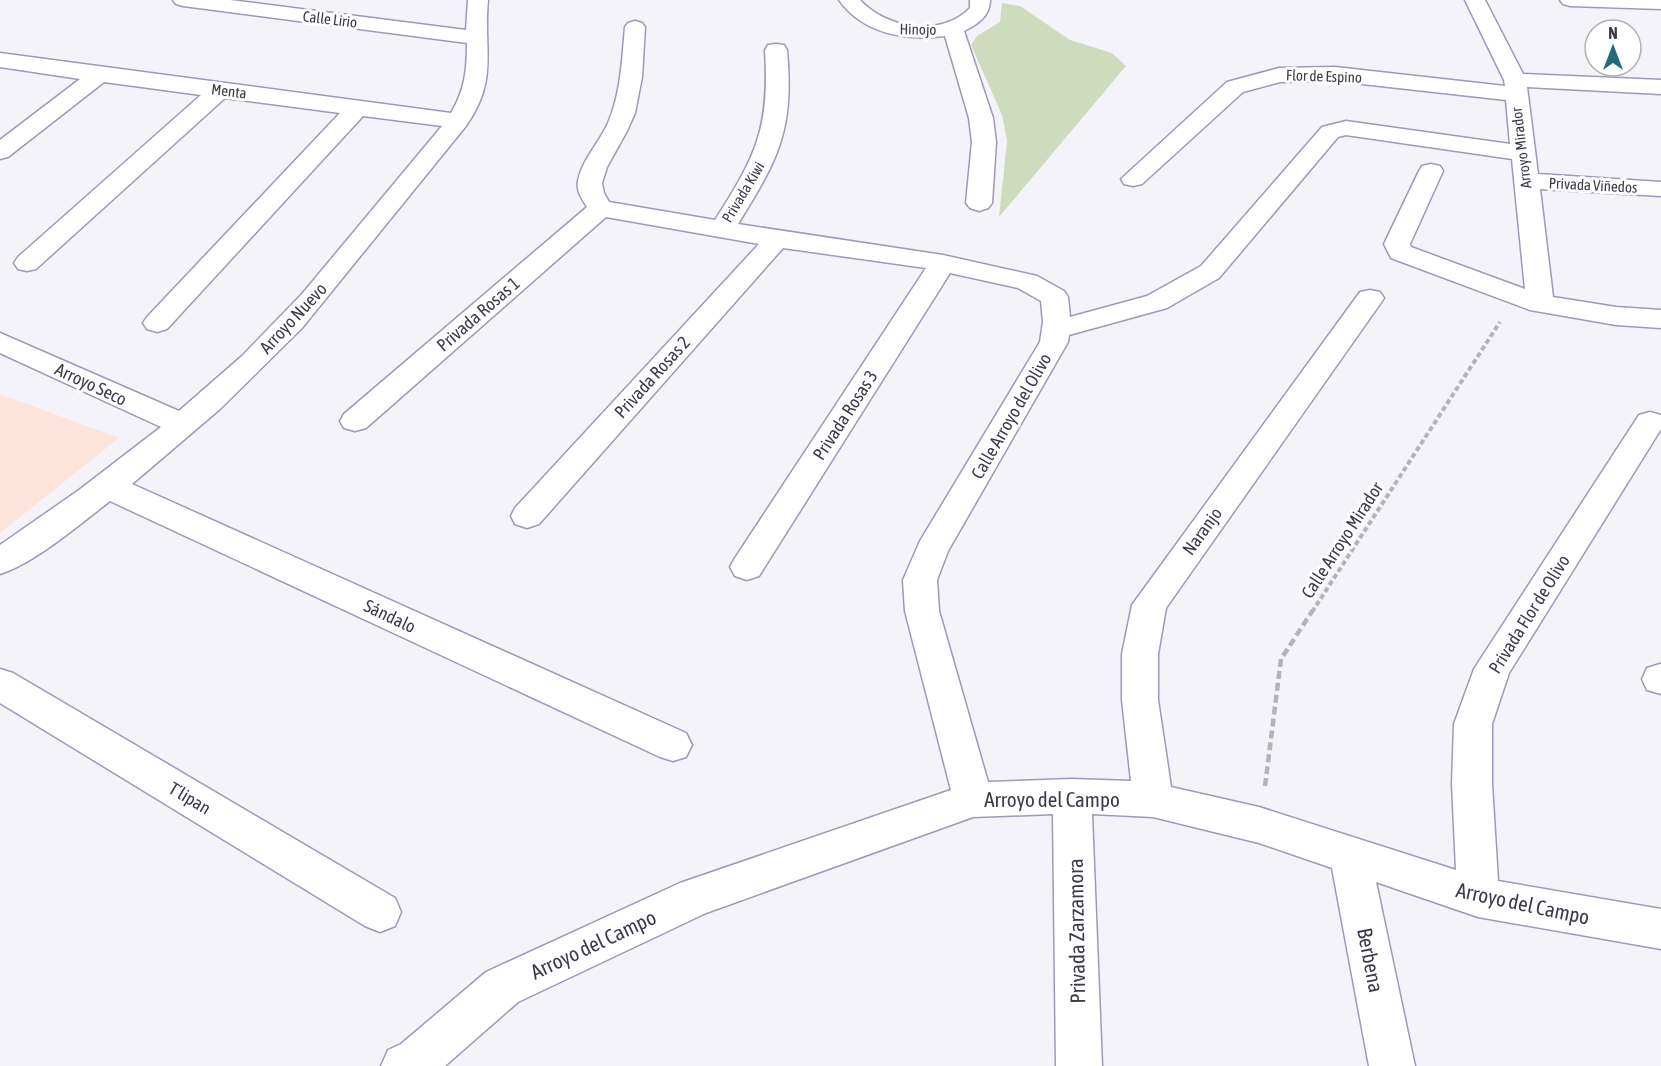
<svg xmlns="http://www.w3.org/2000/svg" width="1661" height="1066" font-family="'Asap Condensed',sans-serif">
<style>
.commercial{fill:#fde4db}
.green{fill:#cedbbc}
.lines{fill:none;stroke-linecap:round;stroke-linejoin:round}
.minor-casing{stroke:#9e99b9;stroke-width:3}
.path-far1{stroke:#b4b2bc;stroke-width:4;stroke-dasharray:5 3;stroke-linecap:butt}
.path{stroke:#b4b2bc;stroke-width:4.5;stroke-dasharray:8 4;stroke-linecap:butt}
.minor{fill:#fff;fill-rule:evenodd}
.labels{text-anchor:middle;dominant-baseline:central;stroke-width:6;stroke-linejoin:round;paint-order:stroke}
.far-street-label{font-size:15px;fill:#3d3b49;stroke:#fff}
.street-label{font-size:18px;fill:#3d3b49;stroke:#fff}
.near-street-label{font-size:21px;fill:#3d3b49;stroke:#fff}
</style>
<rect width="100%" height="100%" fill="#f4f3fa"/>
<!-- commercial -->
<path class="commercial" d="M 0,394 L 119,438 L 0,533 Z"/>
<!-- green -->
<path class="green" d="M 1002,3 L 1020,6 L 1070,40 L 1112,53 L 1126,66 L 999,217 L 1007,141 L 1002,115 L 971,45 L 977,36 L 1000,22 Z"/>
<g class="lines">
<defs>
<g id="minor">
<path d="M 173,0 L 230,0 L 466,30 L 468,0 L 488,0 C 483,51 499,79 466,126 L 302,328 L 220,409 L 132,484 L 686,733 L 692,745 L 686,757 L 673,761 L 660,757 L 110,501 C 80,524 35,563 0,574 L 0,545 L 79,490 L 161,427 L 0,353 L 0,333 L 179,411 L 242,356 L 302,294 L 442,126 L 363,116 L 167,329 L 157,332 L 147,329 L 143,323 L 147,317 L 340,113 L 225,98 L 36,269 L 27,271 L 18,269 L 14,263 L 18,257 L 201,95 L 104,82 L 8,157 L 0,159 L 0,140 L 80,79 L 0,67 L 0,53 L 451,113 C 465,90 467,69 467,43 L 183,6 L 176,4 Z"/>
<path d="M 839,0 L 860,0 C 887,29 941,38 970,8 L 970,0 L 990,0 C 990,16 978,24 964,31 L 993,118 L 996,142 L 992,203 L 988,208 L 979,211 L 970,208 L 966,203 L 972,142 L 969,118 L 945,36 C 906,41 863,34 839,0 Z"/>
<path d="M 1465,0 L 1485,0 L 1523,74 L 1661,80 L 1661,94 L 1527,87 L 1538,174 L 1661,182 L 1661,196 L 1540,189 L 1553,297 L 1616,307 L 1661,310 L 1661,328 L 1616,325 L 1530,310 L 1391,258 L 1384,244 L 1419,171 L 1422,166 L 1431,164 L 1440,166 L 1443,171 L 1410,244 L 1411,247 L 1525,289 L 1512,159 L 1346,135 L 1338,137 L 1219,278 L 1167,308 L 1069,335 L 1068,342 L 948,551 L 937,580 L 939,611 L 988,782 L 1072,779 L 1131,781 L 1122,700 L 1122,654 L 1132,605 L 1360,292 L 1370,290 L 1380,292 L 1384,298 L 1380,304 L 1166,608 L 1158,654 L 1158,700 L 1171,787 L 1259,807 L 1456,870 L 1452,784 L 1454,724 L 1474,669 L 1639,415 L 1650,412 L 1661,415 L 1661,429 L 1509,673 L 1492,724 L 1492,784 L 1498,881 L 1661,909 L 1661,949 L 1478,917 L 1376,882 L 1415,1066 L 1369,1066 L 1332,868 L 1259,843 L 1153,817 L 1092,814 L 1102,1066 L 1056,1066 L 1053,814 L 973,817 L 706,913 L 518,1002 L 445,1066 L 381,1066 L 388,1050 L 401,1044 L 486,972 L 680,883 L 951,790 L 905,611 L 903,580 L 920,541 L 1040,342 L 1043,322 L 1041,301 L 1018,288 L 950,273 L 759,576 L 747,580 L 735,576 L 730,567 L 735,558 L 926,268 L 783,248 L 539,524 L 527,528 L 515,524 L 511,516 L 515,508 L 759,244 L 606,217 L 366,428 L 355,431 L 344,428 L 340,421 L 344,414 L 587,207 C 582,199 576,191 578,181 C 582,160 599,143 608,123 C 621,93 622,59 625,27 L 628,23 L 635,21 L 642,23 L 645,27 L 642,77 L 635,113 L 627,131 L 607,167 L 602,183 L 604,193 L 609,202 L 715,220 C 756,156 770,128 765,50 L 768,45 L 776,44 L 784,45 L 787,50 C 794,130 779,158 738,224 L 943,255 L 1037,276 L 1064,291 L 1068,297 L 1070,317 L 1147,296 L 1201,266 L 1322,127 L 1346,121 L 1510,144 L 1506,100 L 1335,81 L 1280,82 L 1243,92 L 1142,184 L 1133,186 L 1124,184 L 1121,179 L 1227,82 L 1279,68 L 1335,67 L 1505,86 L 1504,80 Z"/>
<path d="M 1560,0 L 1661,0 L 1661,9 L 1570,6 L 1563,4 Z"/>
<path d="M 1660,664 L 1661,664 L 1661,694 L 1647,690 L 1642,679 L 1647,668 Z"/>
<path d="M 0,669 L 13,673 L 395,898 L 401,912 L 395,926 L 380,932 L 365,926 L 0,703 Z"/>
</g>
</defs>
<!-- minor casing -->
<use href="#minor" class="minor-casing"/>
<!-- path-far1 -->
<path class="path-far1" d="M 1312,612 L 1500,322"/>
<!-- path -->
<path class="path" d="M 1265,786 L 1281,659 L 1313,610"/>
<!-- minor -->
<use href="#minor" class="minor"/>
</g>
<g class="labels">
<!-- far-street labels -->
<g class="far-street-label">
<text transform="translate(330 19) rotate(7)">Calle Lirio</text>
<text transform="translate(918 29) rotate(1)">Hinojo</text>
<text transform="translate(1324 76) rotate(2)">Flor de Espino</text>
<text transform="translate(229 91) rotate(7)">Menta</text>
<text transform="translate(1521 148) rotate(-97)">Arroyo Mirador</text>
<text transform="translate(1593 185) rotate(3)">Privada Viñedos</text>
<text transform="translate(743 192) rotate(-59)">Privada Kiwi</text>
</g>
<!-- street labels -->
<g class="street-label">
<text transform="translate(478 314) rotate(-41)">Privada Rosas 1</text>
<text transform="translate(293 318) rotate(-47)">Arroyo Nuevo</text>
<text transform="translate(652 377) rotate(-48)">Privada Rosas 2</text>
<text transform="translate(91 384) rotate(25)">Arroyo Seco</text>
<text transform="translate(845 415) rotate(-57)">Privada Rosas 3</text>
<text transform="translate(1011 416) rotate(-60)">Calle Arroyo del Olivo</text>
<text transform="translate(1202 531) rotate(-54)">Naranjo</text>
<text transform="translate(1342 540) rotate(-57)">Calle Arroyo Mirador</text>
<text transform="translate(1529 614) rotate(-58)">Privada Flor de Olivo</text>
<text transform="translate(390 616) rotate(25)">Sándalo</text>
<text transform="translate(190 798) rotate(31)">T´lipan</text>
</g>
<!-- near-street labels -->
<g class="near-street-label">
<text x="1052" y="799">Arroyo del Campo</text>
<text transform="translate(1523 903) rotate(12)">Arroyo del Campo</text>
<text transform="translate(1076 931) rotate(-91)">Privada Zarzamora</text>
<text transform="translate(593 944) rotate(-25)">Arroyo del Campo</text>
<text transform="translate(1371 960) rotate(79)">Berbena</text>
</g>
</g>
<!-- north arrow -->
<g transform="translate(1613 48)"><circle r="28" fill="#ffffff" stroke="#b1b1b6" stroke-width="1.5"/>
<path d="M0-4.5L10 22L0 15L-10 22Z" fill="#256a7a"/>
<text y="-9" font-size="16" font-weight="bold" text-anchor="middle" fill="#3d3b49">N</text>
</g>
</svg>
